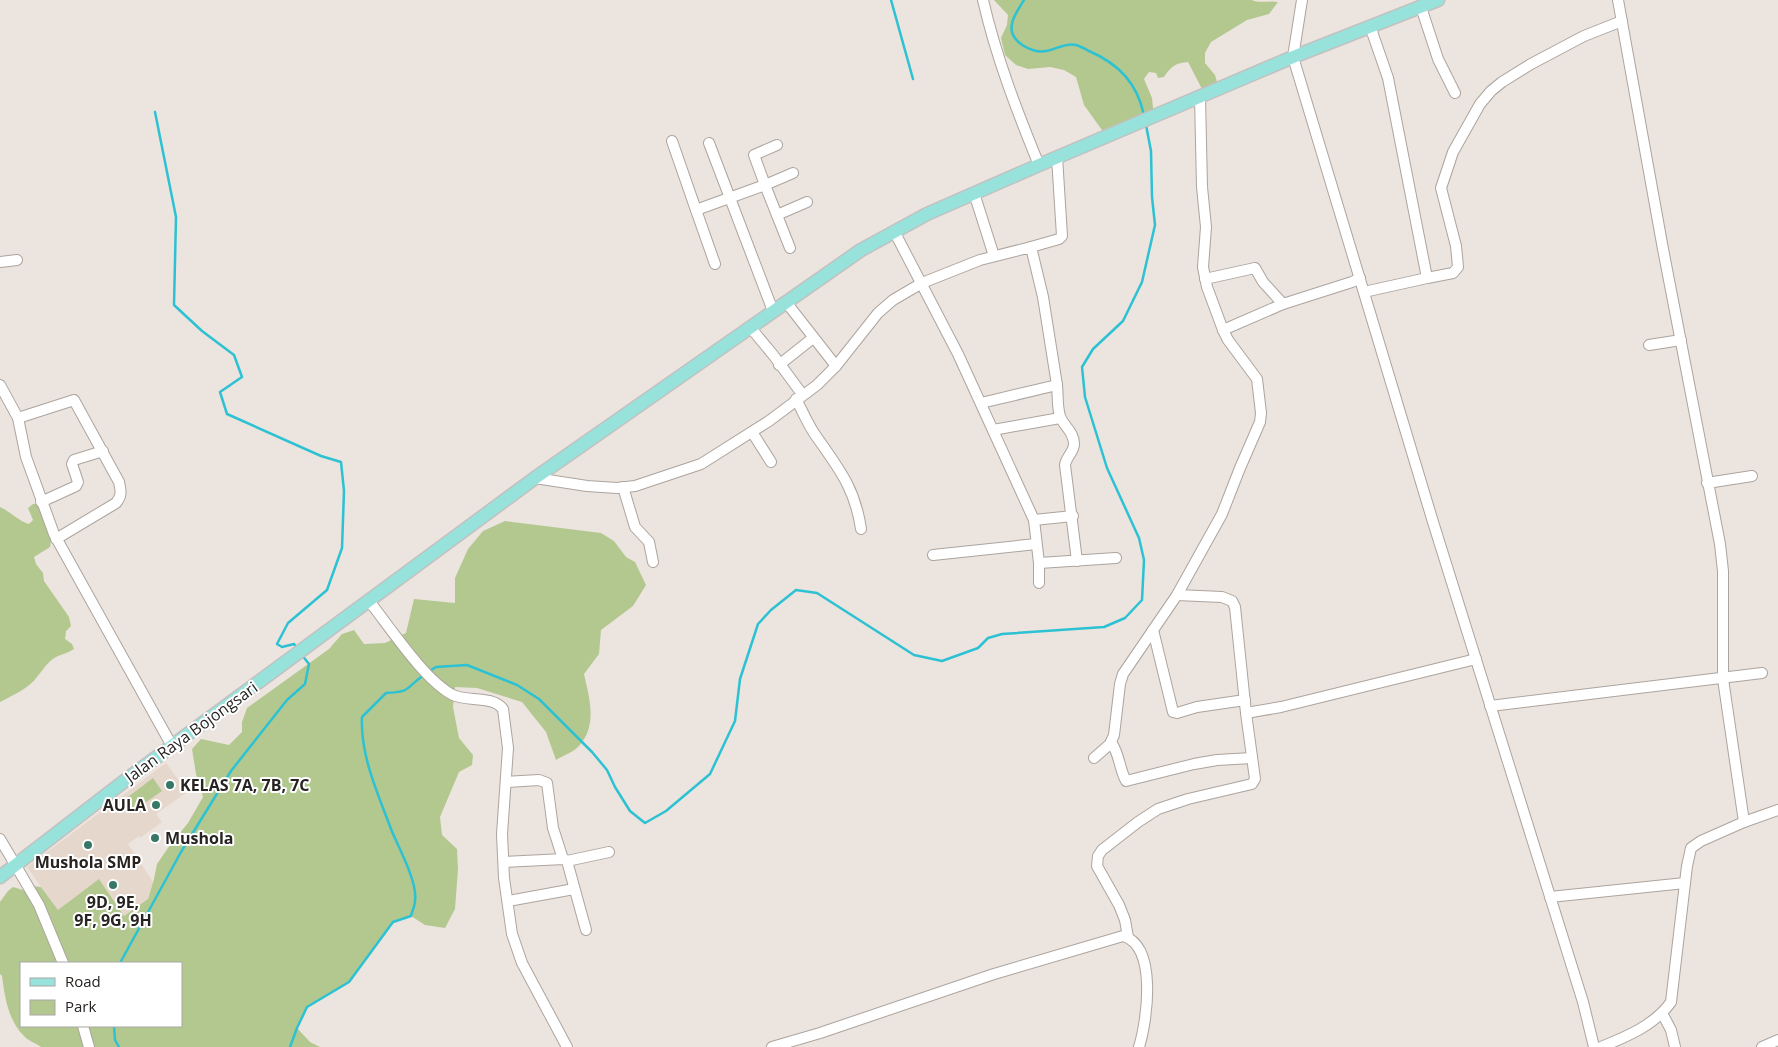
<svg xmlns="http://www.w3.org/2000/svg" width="1778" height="1047" font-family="'Open Sans',sans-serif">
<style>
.built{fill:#e6d7cc}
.green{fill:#b3c88f;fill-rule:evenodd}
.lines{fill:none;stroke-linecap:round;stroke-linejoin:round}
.stream{stroke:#2cc2d3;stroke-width:2.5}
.minor-casing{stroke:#aca49e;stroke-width:12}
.major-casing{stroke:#c2c1c1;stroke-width:15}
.minor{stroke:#fff;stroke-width:10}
.major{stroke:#97e3dc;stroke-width:12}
.poi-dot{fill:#377766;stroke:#fff;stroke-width:2}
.labels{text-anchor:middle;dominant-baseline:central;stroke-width:4;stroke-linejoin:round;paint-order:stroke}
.street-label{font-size:16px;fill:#262321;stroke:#fff}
.poi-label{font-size:16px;font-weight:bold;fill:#262321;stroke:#fff;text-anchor:start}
</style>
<rect width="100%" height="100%" fill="#ece4de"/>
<!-- built -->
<path class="built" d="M 166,763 L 187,792 L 156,814 L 162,822 L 140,838 L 139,836 L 128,844 L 153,882 L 148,899 L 124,916 L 58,910 L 27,867 Z"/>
<!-- green -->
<g class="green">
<path d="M 994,0 L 1252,0 C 1260,4 1269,0 1278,2 L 1269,14 L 1247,20 L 1211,42 L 1205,53 L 1205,63 L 1215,75 L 1217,82 L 1211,86 L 1202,89 L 1188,62 C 1176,63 1171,66 1164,77 L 1158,78 L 1156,73 L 1149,72 L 1144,79 L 1152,98 L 1154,117 L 1107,137 L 1084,105 L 1076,77 L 1064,70 L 1050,67 L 1028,69 L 1016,65 L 1005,55 L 1001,38 L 1007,25 L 1008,15 Z"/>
<path d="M 33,504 L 37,504 C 43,516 54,533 50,547 L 34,557 L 36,564 L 43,573 L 44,581 L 69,617 L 71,626 L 66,631 L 65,639 L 72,644 L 74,649 C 68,653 62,654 56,657 C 47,662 43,670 37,677 C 29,688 12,696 0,702 L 0,507 C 11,512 18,521 29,524 L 33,520 L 28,508 Z"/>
<path d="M 505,521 L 601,533 L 614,541 L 626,557 L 635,562 L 646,585 L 633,606 L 601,630 L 599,654 L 584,674 C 590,701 598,727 577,748 C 571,753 562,756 556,760 L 546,732 L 522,702 L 477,688 L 455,687 L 453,707 L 459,738 L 473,755 L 472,765 L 459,772 L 440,817 L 442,835 L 457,849 L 458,869 L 455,909 L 445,928 L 425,925 L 411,916 L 393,922 L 349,982 L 307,1007 L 297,1028 L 310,1042 L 320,1047 L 41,1047 C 36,1043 28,1041 24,1036 C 8,1020 5,998 2,976 L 0,974 L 0,902 L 8,891 L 13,887 L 26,891 L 33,886 L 41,887 L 58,910 L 99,879 L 124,916 L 148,899 L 154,879 L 157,864 L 170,845 L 188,823 L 203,797 L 196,774 L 192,749 L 201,739 L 229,745 L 242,732 L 242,722 L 247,708 L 329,649 L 342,634 L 354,630 L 364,644 L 385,643 L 406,633 L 414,599 L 455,603 L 455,578 L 468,549 L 483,531 ZM 21,963 L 181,963 L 181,1026 L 21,1026 Z"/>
<path d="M 153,778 L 162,791 L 132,812 L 124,800 Z"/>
</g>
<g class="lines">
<!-- stream -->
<g class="stream">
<path d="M 891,0 L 913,79"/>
<path d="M 1024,0 C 1020,7 1013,16 1012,24 C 1008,41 1032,54 1046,51 C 1055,50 1066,42 1076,45 C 1080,46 1085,49 1089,51 C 1119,64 1137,83 1144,115"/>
<path d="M 155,112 L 176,217 L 174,305 L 202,331 L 234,355 L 242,377 L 220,392 L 227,414 L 321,456 L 341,462 L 344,491 L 342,548 L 327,590 L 288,623 L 277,644 L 282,647 L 294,644 L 297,648"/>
<path d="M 428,672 L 436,667 L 467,665 L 517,685 L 539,699 L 592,752 L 607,770 L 615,787 L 630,811 L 645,823 L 666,811 L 710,774 L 735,721 L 740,679 L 758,624 L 771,610 L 796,590 L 817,593 L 914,655 L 942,661 L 978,648 L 988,638 L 1002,634 L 1104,627 L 1125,618 L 1142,600 L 1144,560 L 1139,538 L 1107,468 L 1085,397 L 1082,367 L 1093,349 L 1123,321 L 1142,282 L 1155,225 L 1152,197 L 1151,151 L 1146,125"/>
<path d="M 120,963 L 181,852 L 231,771 L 287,700 L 305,684 L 309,664 L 301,654"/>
<path d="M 114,1026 L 115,1040 L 119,1047"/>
<path d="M 290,1047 L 297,1028 L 307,1007 L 349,982 L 393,922 L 411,916 C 412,911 415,906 415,901 C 418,882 398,847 391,829 C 378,794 360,755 362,717 L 386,693 C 412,692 405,688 424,675"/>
</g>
<defs>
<g id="minor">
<path d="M 983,0 C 996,57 1017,111 1039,165"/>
<path d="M 1302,0 L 1293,57 L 1433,522 L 1583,1002 L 1594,1047"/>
<path d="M 1421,7 L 1438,59 L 1455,93"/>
<path d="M 672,141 L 696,210 L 765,185 L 754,155 L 777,145"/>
<path d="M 709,143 L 773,311"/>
<path d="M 974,193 L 994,256"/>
<path d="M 696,210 L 715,264"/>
<path d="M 777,215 L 807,202"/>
<path d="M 894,231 L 958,354 L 1034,520 L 1039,563 L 1039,583"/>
<path d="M 1031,247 L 1059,239 L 1062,236 L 1057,157"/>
<path d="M 790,248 L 765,185 L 793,173"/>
<path d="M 0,262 L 17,260"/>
<path d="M 1427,278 L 1453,273 L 1458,267 L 1456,246 L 1441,188 L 1453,152 L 1480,104 L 1491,91 L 1502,82 L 1531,64 L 1584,36 L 1622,21"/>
<path d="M 1205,279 L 1255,268 L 1263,282 L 1283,304 L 1352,282 L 1360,278"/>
<path d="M 1364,292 L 1427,278 L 1388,78 L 1370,26"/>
<path d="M 786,302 L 836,366"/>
<path d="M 750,327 L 774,356 L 802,394"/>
<path d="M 1223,330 L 1283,304"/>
<path d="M 1649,345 L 1681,340"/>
<path d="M 779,365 L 813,338"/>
<path d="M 0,385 L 18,418 L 26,457 L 54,534 L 172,746"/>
<path d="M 1057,385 C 1058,394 1057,407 1060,416 C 1063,426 1074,431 1074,444 C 1074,452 1066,457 1065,465 L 1077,561"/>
<path d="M 796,399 C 803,412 808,425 816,436 C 839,469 855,488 861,529"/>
<path d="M 18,418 L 74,400 L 119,482 C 121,491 122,496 116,503 L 56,539"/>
<path d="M 993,430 L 1060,418"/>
<path d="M 752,432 L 771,462"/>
<path d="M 535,478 L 587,486 L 617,488 L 635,486 L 701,464 L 769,421 L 817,385 L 836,366 L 878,313 L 893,300 L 922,283 L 980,260 L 1031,247 L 1043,297 L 1057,385 L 981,403"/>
<path d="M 1707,483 L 1752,476"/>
<path d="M 623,487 L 635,527 L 649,542 L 653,562"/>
<path d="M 41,502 L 76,486 L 78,482 L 72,464 L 74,460 L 103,451"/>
<path d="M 1034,520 L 1073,516"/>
<path d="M 933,555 L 1036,544"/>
<path d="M 1039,563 L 1116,558"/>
<path d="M 1177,595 L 1222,597 L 1232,601 L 1235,607 L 1246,713"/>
<path d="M 369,601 C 390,627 424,680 453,695 C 467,702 492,695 503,709 L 508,748 L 502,834 L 504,878 L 512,934 L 522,963 L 567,1047"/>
<path d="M 1153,630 L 1173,712 L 1177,713 L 1197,707 L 1245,700"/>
<path d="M 1490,706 L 1762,673"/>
<path d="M 1111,742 C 1120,755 1119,768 1126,781 L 1194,764 L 1217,760 L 1252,758"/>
<path d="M 1094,758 L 1110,744 L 1114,735 L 1120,684 L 1123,674 L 1177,595 L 1222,514 L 1240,468 L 1260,422 L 1261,413 L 1257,379 L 1228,340 L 1223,330 L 1207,287 L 1203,267 L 1206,227 L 1202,187 L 1200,97"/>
<path d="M 506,782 L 539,780 L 547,783 L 553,828 L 563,859"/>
<path d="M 1744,822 L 1778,810"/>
<path d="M 0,839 L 39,905 L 63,963"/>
<path d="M 567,861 L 586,930"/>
<path d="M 504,862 L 564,859 L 567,861 L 609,852"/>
<path d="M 1550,897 L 1685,883"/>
<path d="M 508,901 L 574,889"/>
<path d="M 1128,937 L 1125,920 L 1119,905 L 1097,866 L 1098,856 L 1102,850 L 1138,822 L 1158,809 L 1188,799 L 1252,784 L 1255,779 L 1246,713 L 1281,707 L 1476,659"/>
<path d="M 1662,1013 L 1671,1030 L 1675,1047"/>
<path d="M 83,1026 L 89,1047"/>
<path d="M 772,1047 L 820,1033 L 994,974 L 1123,936 C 1158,946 1147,1021 1139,1047"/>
<path d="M 1601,1047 C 1626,1037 1655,1025 1671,1002 L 1687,866 L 1691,848 L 1701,841 L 1744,822 L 1723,679 L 1723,571 L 1720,544 L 1663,249 L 1618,0"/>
<path d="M 1762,1047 L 1778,1040"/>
</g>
<path id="major" d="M 0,877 L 127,779 L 535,478 L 861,250 L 927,214 L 1039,165 L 1293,57 L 1438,0"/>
</defs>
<!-- minor casing -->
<use href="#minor" class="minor-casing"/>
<!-- major casing -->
<use href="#major" class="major-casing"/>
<!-- minor -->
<use href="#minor" class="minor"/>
<!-- major -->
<use href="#major" class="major"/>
</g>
<!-- markers -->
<g class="poi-dot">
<circle cx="170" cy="785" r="5"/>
<circle cx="156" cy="805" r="5"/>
<circle cx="155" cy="838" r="5"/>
<circle cx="88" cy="845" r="5"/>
<circle cx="113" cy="885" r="5"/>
</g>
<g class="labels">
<!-- street labels -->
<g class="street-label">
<text transform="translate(191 732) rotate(-36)">Jalan Raya Bojongsari</text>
</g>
<!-- poi labels -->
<g class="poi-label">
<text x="180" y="785">KELAS 7A, 7B, 7C</text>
<text x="146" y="805" text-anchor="end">AULA</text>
<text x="165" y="838">Mushola</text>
<text x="88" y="862" text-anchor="middle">Mushola SMP</text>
<text x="113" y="902" text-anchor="middle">9D, 9E,<tspan x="113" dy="18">9F, 9G, 9H</tspan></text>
</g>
</g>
<!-- legend -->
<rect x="20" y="962" width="162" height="65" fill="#ffffff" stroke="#a8a7a6"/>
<rect x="30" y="978" width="25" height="8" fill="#97e3dc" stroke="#a8a7a6"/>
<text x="65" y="987" font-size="15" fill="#262321">Road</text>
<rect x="30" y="1000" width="25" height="15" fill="#b3c88f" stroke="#a8a7a6"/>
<text x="65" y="1012" font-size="15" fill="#262321">Park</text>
</svg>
